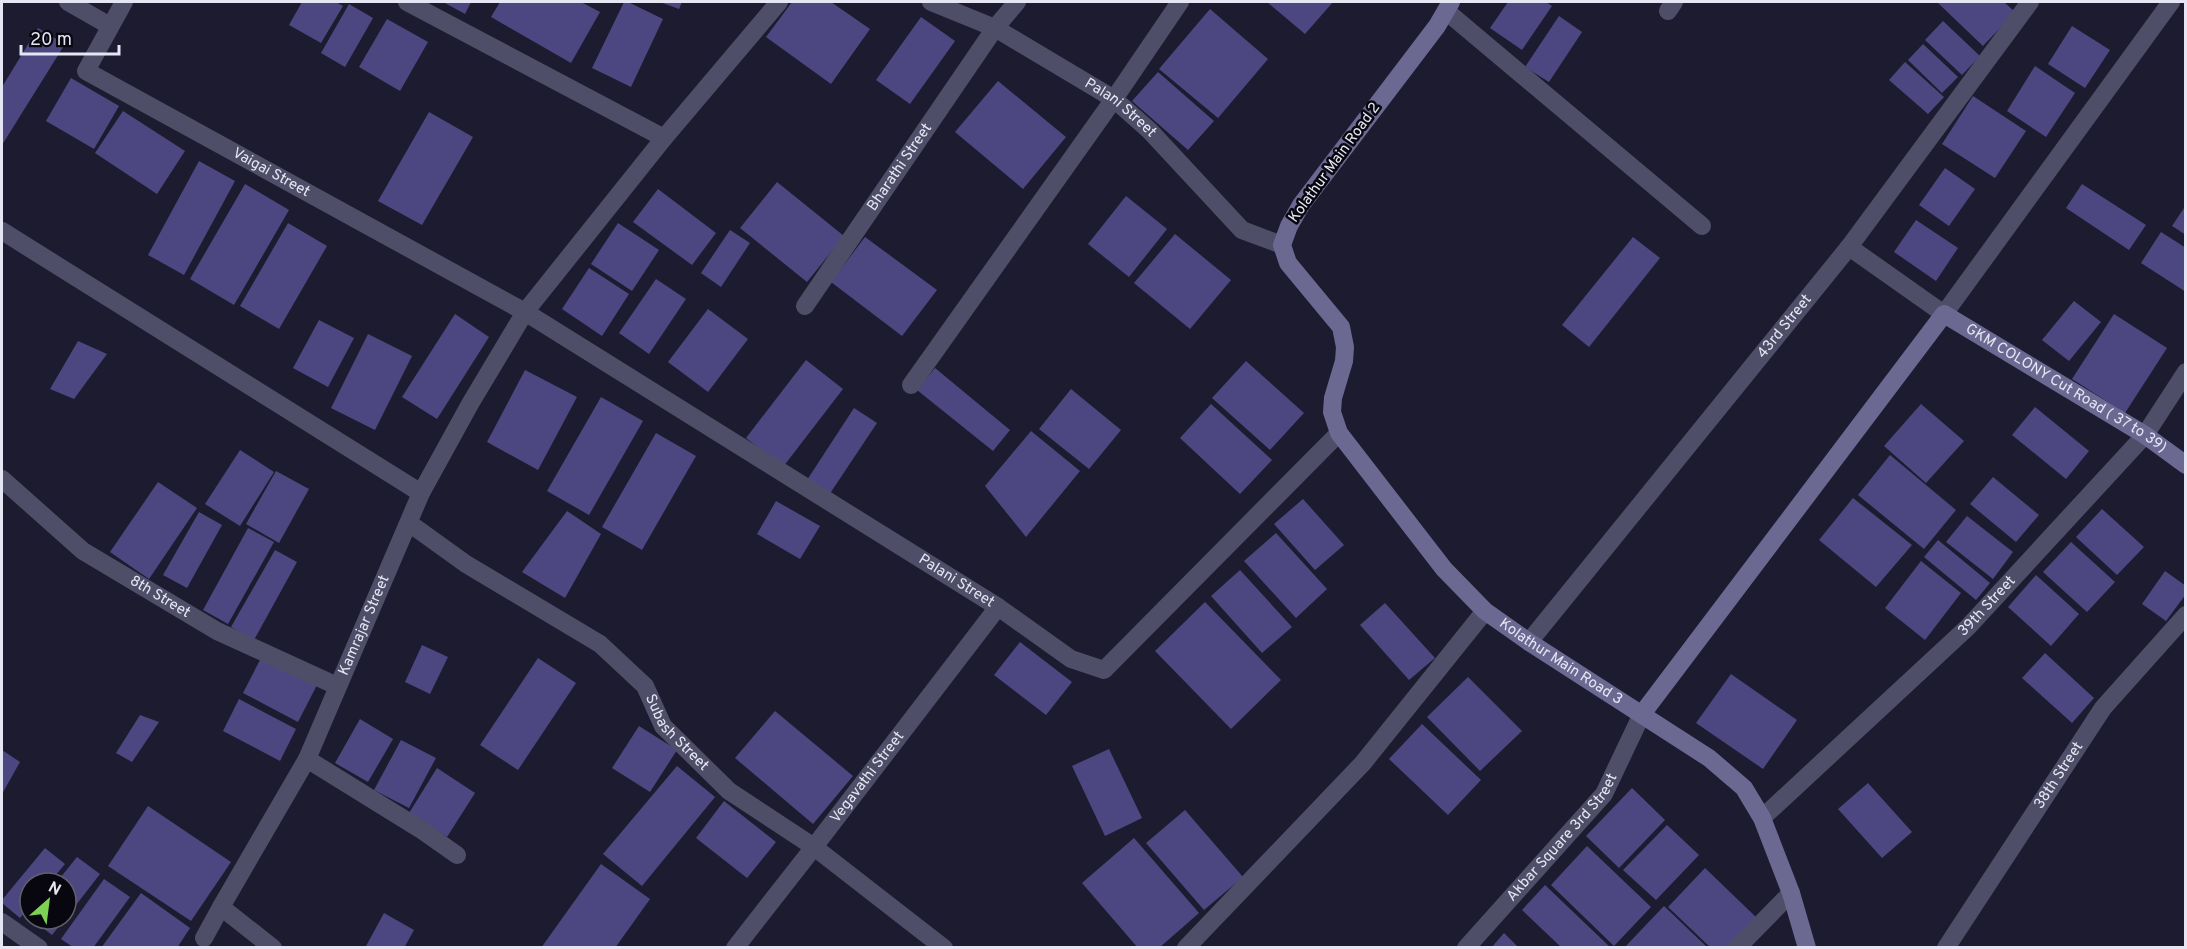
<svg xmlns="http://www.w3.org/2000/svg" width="2187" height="949" font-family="Overpass,sans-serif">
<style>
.building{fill:#4d4781}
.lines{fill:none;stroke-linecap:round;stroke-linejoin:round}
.street{stroke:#4f4e68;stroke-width:18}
.secondary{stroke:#6b6992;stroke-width:18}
.labels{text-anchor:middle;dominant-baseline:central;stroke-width:5;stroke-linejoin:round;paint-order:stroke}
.street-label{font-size:15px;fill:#e5e5f3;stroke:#080710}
</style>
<rect width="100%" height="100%" fill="#1d1b2f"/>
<!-- building -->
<g class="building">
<path d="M 302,2 L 336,2 L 343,6 L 321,43 L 289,25 Z"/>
<path d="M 443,2 L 471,2 L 465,14 Z"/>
<path d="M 500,2 L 581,2 L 600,12 L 571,63 L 491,17 Z"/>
<path d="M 624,2 L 628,2 L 663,19 L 631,87 L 592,68 Z"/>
<path d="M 660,2 L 682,2 L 679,9 Z"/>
<path d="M 792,2 L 831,2 L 870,29 L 831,84 L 766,37 Z"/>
<path d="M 1267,2 L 1333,2 L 1305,34 Z"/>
<path d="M 1508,2 L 1546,2 L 1552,6 L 1522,50 L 1490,28 Z"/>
<path d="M 1939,2 L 2004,2 L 2015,12 L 1983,46 L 1938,3 Z"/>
<path d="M 349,4 L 373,18 L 345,67 L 321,53 Z"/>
<path d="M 1210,9 L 1268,59 L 1218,118 L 1159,69 Z"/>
<path d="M 1559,16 L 1582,32 L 1549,82 L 1525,67 Z"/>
<path d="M 921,17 L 955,41 L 910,104 L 876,80 Z"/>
<path d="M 387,19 L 428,42 L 400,91 L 359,67 Z"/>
<path d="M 1943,21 L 1980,56 L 1962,75 L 1925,40 Z"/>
<path d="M 2072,26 L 2110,50 L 2085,88 L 2048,64 Z"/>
<path d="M 38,28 L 65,44 L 2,145 L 2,87 Z"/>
<path d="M 1923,44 L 1958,77 L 1942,93 L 1908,60 Z"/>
<path d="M 1905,62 L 1944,97 L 1928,114 L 1889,80 Z"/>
<path d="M 2035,66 L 2075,93 L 2046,137 L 2007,111 Z"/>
<path d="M 1158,72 L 1214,121 L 1188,150 L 1132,101 Z"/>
<path d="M 71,78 L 119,106 L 94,149 L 46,121 Z"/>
<path d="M 998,81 L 1066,137 L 1023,189 L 955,132 Z"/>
<path d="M 1973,96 L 2026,131 L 1995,178 L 1942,144 Z"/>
<path d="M 123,111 L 185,151 L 157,194 L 95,153 Z"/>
<path d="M 429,112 L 473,137 L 422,225 L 378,201 Z"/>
<path d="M 199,161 L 235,181 L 184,275 L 148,255 Z"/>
<path d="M 1945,168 L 1975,189 L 1949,226 L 1919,205 Z"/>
<path d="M 777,182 L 844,236 L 807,282 L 740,228 Z"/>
<path d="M 245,184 L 289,210 L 234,305 L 190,279 Z"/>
<path d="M 2082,184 L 2146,225 L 2129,250 L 2066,208 Z"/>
<path d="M 658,189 L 716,233 L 692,265 L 633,222 Z"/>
<path d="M 1126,196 L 1167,229 L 1129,277 L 1088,244 Z"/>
<path d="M 2186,205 L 2186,235 L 2172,226 Z"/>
<path d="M 1916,220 L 1958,248 L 1936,281 L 1894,252 Z"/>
<path d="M 288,223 L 327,246 L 279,329 L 240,306 Z"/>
<path d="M 618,223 L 659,250 L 632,291 L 591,264 Z"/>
<path d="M 730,230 L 750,243 L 721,287 L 701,273 Z"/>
<path d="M 2161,232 L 2186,248 L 2186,292 L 2141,263 Z"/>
<path d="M 1175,234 L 1231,280 L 1190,329 L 1134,283 Z"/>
<path d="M 865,237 L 937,290 L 902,336 L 831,282 Z"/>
<path d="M 1633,237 L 1660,258 L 1589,347 L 1562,325 Z"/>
<path d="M 589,268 L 629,294 L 602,336 L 562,309 Z"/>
<path d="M 656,279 L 686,299 L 649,354 L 619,333 Z"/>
<path d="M 2074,301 L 2101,322 L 2069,361 L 2042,340 Z"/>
<path d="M 708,309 L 748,339 L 708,392 L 668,362 Z"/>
<path d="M 455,314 L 489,337 L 437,419 L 402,397 Z"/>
<path d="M 2114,314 L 2167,348 L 2125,413 L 2072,379 Z"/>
<path d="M 319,320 L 354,338 L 328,387 L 293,368 Z"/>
<path d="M 368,334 L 412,356 L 375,430 L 331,408 Z"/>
<path d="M 78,341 L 107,354 L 74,399 L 50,389 Z"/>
<path d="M 806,360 L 843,389 L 783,467 L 746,438 Z"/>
<path d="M 1246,361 L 1304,413 L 1270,450 L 1212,398 Z"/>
<path d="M 935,368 L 1010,430 L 993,451 L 917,390 Z"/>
<path d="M 525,370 L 577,397 L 538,470 L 487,442 Z"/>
<path d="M 1071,389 L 1121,430 L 1089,469 L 1039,429 Z"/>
<path d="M 601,397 L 643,421 L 589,515 L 547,491 Z"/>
<path d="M 1211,404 L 1272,460 L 1240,494 L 1180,438 Z"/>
<path d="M 1921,404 L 1964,441 L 1926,483 L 1884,446 Z"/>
<path d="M 2035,407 L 2089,451 L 2066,479 L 2012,435 Z"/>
<path d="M 854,408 L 877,423 L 829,495 L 807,480 Z"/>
<path d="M 1031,431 L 1080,471 L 1026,537 L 985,486 Z"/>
<path d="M 656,433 L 696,456 L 642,550 L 602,527 Z"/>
<path d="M 240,450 L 274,472 L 240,526 L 205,504 Z"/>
<path d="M 1890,455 L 1956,510 L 1924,549 L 1858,495 Z"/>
<path d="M 276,471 L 309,489 L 279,543 L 246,524 Z"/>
<path d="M 1993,477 L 2039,515 L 2016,542 L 1970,504 Z"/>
<path d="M 158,482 L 197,508 L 149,579 L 110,552 Z"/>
<path d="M 1853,498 L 1912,545 L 1876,587 L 1819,540 Z"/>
<path d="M 1303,499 L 1344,545 L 1315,570 L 1274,524 Z"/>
<path d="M 776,501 L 820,526 L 800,559 L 757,534 Z"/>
<path d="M 2102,509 L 2144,547 L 2117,575 L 2076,537 Z"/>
<path d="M 567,511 L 601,534 L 565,598 L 522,572 Z"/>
<path d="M 199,512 L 222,525 L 187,588 L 163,575 Z"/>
<path d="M 1967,516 L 2013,552 L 1993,579 L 1946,542 Z"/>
<path d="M 248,528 L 274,542 L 228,624 L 203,610 Z"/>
<path d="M 1276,533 L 1327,589 L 1296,618 L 1244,561 Z"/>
<path d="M 1938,540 L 1990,583 L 1976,600 L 1924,557 Z"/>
<path d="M 2071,542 L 2115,582 L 2087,612 L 2043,572 Z"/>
<path d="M 275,550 L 297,562 L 254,640 L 231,627 Z"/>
<path d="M 1921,561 L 1961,593 L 1925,640 L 1885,608 Z"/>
<path d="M 1240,570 L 1292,627 L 1262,653 L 1211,596 Z"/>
<path d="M 2165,571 L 2186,586 L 2186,594 L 2166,621 L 2142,604 Z"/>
<path d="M 2036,575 L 2079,614 L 2051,646 L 2008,607 Z"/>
<path d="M 1205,602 L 1281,680 L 1231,729 L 1155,651 Z"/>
<path d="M 1385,603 L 1435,658 L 1409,680 L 1360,625 Z"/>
<path d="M 1020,642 L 1072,682 L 1046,715 L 994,675 Z"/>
<path d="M 422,645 L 448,657 L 430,694 L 405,682 Z"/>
<path d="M 2045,653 L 2094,698 L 2072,723 L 2022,678 Z"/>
<path d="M 262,656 L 317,685 L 298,722 L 243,693 Z"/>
<path d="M 538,658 L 576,683 L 518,770 L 480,745 Z"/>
<path d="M 1731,674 L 1797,720 L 1763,769 L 1696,723 Z"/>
<path d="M 1468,677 L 1522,731 L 1480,771 L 1427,717 Z"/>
<path d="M 239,699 L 296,729 L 280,761 L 223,731 Z"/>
<path d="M 775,711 L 853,776 L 813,824 L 735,758 Z"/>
<path d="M 140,715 L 159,722 L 132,762 L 116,753 Z"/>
<path d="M 360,719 L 393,739 L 368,782 L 335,763 Z"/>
<path d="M 1422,724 L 1481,780 L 1448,815 L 1389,759 Z"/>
<path d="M 639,726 L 677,750 L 650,792 L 612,768 Z"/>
<path d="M 401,740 L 436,758 L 409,808 L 374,790 Z"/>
<path d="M 1109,749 L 1142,818 L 1105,836 L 1072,766 Z"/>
<path d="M 2,750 L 20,762 L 2,794 Z"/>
<path d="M 677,766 L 715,797 L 642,886 L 603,854 Z"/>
<path d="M 437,768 L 475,793 L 447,837 L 409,813 Z"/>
<path d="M 1868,783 L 1912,832 L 1882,858 L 1838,809 Z"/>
<path d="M 1632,788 L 1665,820 L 1619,868 L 1586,836 Z"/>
<path d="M 724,801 L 776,842 L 747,878 L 696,838 Z"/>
<path d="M 148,806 L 231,862 L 191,921 L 108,866 Z"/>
<path d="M 1185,810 L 1243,877 L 1204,910 L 1146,843 Z"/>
<path d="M 1667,825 L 1699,855 L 1656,900 L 1623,870 Z"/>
<path d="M 1134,838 L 1199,913 L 1159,948 L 1138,948 L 1082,883 Z"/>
<path d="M 1587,846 L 1651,907 L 1614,946 L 1551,885 Z"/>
<path d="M 45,848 L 65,864 L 49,883 L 30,883 L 30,906 L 20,918 L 2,903 L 2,900 Z"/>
<path d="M 77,857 L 100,874 L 66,918 L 66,883 L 56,883 Z"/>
<path d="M 601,864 L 650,899 L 615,948 L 541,948 Z"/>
<path d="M 1705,868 L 1758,919 L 1731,948 L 1711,948 L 1668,907 Z"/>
<path d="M 104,879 L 130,897 L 93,948 L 74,948 L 61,939 Z"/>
<path d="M 1545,885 L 1611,948 L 1562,948 L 1522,910 Z"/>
<path d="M 141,893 L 190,928 L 177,948 L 101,948 Z"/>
<path d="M 1664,906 L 1708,948 L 1624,948 Z"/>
<path d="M 384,913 L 414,930 L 404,948 L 365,948 Z"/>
<path d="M 31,919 L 65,919 L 52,935 Z"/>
<path d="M 1504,933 L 1519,948 L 1491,948 Z"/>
</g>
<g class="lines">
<!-- street -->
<g class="street">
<path d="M 68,2 L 110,26"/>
<path id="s1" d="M 124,2 L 86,71 L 525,312 L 998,607 L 1071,659 L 1104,670 L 1339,433"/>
<path d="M 407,2 L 664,138"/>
<path id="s2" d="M 931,2 L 995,28 L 1114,99 L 1150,131 L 1242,230 L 1282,245"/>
<path d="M 1446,11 L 1702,226"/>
<path d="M 1668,11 L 1674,2"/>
<path d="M 2,231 L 421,493"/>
<path d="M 1849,247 L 1944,314 L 2171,2"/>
<path id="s3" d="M 805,306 L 995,28 L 1017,2"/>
<path d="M 911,385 L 1114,99 L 1180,2"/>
<path id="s4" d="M 2,479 L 83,551 L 217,631 L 337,686"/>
<path id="s5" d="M 409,523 L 466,564 L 600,644 L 645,686 L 663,726 L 729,791 L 814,847 L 944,948"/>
<path id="s6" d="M 1529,642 L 1849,247 L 2030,2"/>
<path d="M 307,759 L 420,829 L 457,855"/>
<path id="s7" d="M 1762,818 L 1968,627 L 2145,435 L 2186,372"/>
<path d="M 221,907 L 273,948"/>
<path d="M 2,922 L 39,948"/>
<path id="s8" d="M 204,938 L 221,907 L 307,759 L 421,493 L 470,404 L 525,312 L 664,138 L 779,2"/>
<path id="s9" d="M 735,948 L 814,847 L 998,607"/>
<path d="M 1186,948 L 1363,763 L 1485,611"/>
<path id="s10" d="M 1466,948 L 1604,794 L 1642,714"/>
<path d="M 1737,948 L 1791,893"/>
<path id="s11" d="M 1946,948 L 2103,708 L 2186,615"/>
</g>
<!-- secondary -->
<g class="secondary">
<path id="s12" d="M 1451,2 L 1437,26 L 1301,205 L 1289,226 L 1282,245 L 1288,263 L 1341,327 L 1345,347 L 1344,361 L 1333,398 L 1332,412 L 1339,433 L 1444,569 L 1485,611 L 1529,642 L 1709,758 L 1744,788 L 1762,818 L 1791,893 L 1807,948"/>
<path id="s13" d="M 1642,714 L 1944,314 L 2145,435 L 2186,465"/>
</g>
</g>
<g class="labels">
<!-- street labels -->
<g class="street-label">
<text stroke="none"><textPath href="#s2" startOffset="218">Palani Street</textPath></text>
<text transform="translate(1335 163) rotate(-54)">Kolathur Main Road 2</text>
<text stroke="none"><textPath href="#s3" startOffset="168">Bharathi Street</textPath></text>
<text stroke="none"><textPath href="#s1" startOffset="290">Vaigai Street</textPath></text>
<text stroke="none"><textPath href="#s6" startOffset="406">43rd Street</textPath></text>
<text stroke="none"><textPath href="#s13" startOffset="644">GKM COLONY Cut Road ( 37 to 39)</textPath></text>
<text stroke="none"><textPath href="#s1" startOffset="1088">Palani Street</textPath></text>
<text stroke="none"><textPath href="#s4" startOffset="198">8th Street</textPath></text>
<text stroke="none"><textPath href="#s7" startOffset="309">39th Street</textPath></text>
<text stroke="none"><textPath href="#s8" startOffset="352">Kamrajar Street</textPath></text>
<text stroke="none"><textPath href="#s12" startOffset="830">Kolathur Main Road 3</textPath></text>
<text stroke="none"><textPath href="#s5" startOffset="345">Subash Street</textPath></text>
<text stroke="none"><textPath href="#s11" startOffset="206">38th Street</textPath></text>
<text stroke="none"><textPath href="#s9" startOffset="216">Vegavathi Street</textPath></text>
<text stroke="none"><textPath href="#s10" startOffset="147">Akbar Square 3rd Street</textPath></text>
</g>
</g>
<!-- border -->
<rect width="2187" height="949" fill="none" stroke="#e5e5f3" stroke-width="6"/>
<!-- north arrow -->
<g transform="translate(48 901) rotate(28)"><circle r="28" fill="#080710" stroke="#60606b" stroke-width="1.5"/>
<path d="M0-4.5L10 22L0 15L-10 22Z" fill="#7dd153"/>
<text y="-9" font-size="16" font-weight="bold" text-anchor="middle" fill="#e5e5f3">N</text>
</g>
<!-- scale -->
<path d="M21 45v9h98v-9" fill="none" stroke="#e5e5f3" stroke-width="3"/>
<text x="30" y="45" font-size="18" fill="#e5e5f3" stroke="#080710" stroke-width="4.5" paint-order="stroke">20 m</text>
</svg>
